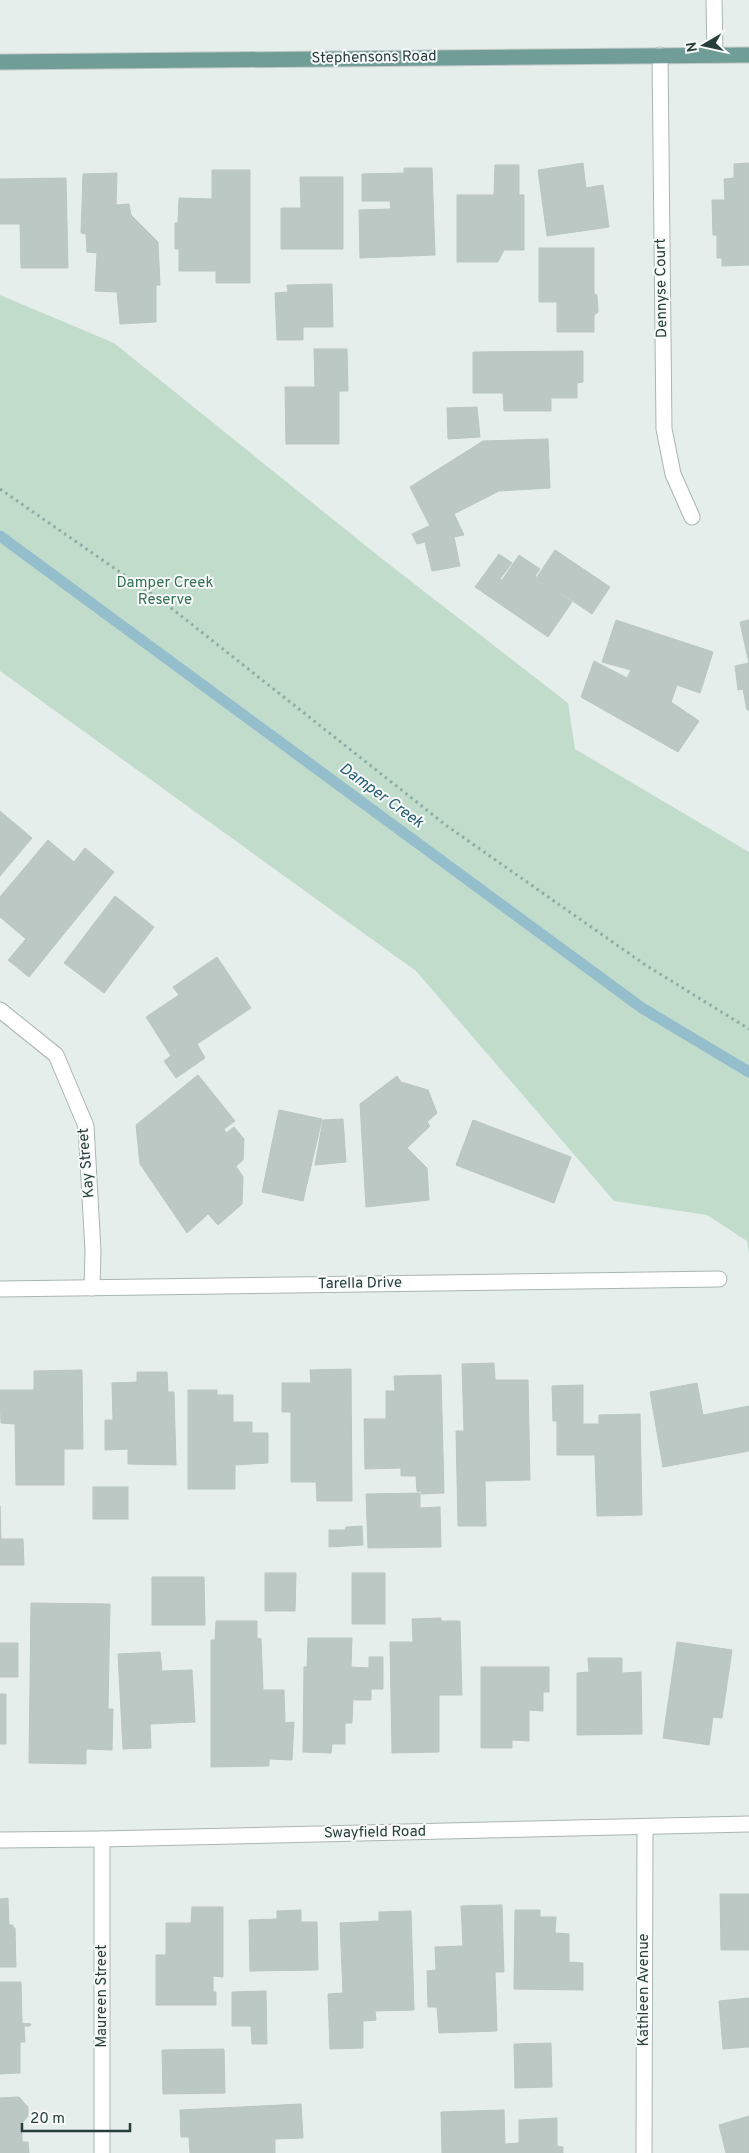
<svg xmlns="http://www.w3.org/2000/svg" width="749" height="2153" font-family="Overpass,sans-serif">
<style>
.green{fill:#c2dccc}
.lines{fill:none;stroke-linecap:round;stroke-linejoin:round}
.stream{stroke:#95becc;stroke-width:11}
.building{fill:#bcc8c4;stroke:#b9c7c2}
.minor-casing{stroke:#a9b6b2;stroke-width:17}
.primary-casing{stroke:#c3c9c8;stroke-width:17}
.path{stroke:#8aaea6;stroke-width:3;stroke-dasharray:2.5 4;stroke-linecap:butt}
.minor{stroke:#fff;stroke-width:15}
.primary{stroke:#709e97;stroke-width:15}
.labels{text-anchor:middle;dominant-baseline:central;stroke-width:4;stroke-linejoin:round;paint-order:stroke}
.street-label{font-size:15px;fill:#273e3a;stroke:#f7faf9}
.park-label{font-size:15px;fill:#357152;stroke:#f7faf9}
.water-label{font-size:16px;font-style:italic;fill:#275f74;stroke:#f7faf9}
</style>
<rect width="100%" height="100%" fill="#e6eeeb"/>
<!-- green -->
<path class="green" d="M 0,295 L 114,343 L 381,558 L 568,703 L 575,749 L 749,852 L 749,1254 L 747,1241 L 707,1215 L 614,1201 L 416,971 L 0,671 Z"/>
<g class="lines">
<!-- stream -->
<path class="stream" d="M 0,536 L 642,1008 L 749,1072"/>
</g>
<!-- building -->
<g class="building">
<path d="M 583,163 L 586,188 L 603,185 L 609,227 L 547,236 L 538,170 Z"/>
<path d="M 749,163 L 749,265 L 722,266 L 722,258 L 717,258 L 717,235 L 713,235 L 712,200 L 725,200 L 724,179 L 734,178 L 734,164 Z"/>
<path d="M 495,165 L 519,165 L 519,195 L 524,195 L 524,250 L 504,250 L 498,262 L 457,262 L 457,195 L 494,195 Z"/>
<path d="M 404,168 L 432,168 L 435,255 L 360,258 L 359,210 L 391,209 L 390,201 L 362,201 L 362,174 L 404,173 Z"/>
<path d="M 212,170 L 250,170 L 250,283 L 216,283 L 216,271 L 179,271 L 179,249 L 175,249 L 175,223 L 178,223 L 179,198 L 212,199 Z"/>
<path d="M 117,173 L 116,205 L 129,204 L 131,215 L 158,242 L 160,285 L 156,285 L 156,322 L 120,324 L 117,292 L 95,291 L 97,253 L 87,252 L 86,234 L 81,233 L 83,174 Z"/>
<path d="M 300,177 L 343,177 L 343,249 L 281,249 L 281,208 L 301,208 Z"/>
<path d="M 66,178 L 68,268 L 21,268 L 20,224 L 0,224 L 0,179 Z"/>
<path d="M 539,248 L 594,248 L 594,294 L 597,295 L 598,312 L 594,315 L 594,332 L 557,332 L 557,302 L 539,302 Z"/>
<path d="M 332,284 L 333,327 L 303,327 L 303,340 L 277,340 L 275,293 L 288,292 L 287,285 Z"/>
<path d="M 314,349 L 347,349 L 348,391 L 339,391 L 339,444 L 286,444 L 285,387 L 315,387 Z"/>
<path d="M 583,351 L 583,382 L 577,383 L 577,398 L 551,398 L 551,411 L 504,411 L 503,393 L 473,393 L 473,352 Z"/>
<path d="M 477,407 L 480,437 L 448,439 L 447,408 Z"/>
<path d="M 548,439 L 550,488 L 499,491 L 430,526 L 410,487 L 483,441 Z"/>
<path d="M 454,514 L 464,535 L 454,537 L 460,566 L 432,571 L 425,542 L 417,544 L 412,534 Z"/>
<path d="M 555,550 L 610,587 L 592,614 L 537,577 Z"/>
<path d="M 499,554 L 512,563 L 500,579 L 502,580 L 519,555 L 540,569 L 535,576 L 572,602 L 548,637 L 475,587 Z"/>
<path d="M 616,620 L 713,652 L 700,693 L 677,685 L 671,702 L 699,721 L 678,752 L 581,697 L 594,661 L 627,678 L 631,670 L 602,662 Z"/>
<path d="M 749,620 L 749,710 L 747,710 L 743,689 L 738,690 L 735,666 L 749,663 L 740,622 Z"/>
<path d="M 0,811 L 32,838 L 0,876 Z"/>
<path d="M 48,840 L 74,862 L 85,848 L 114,872 L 29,977 L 8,960 L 26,939 L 0,917 L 0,897 Z"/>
<path d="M 115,896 L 154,927 L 104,993 L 64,963 Z"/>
<path d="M 217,957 L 251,1008 L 197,1044 L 205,1058 L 176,1078 L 164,1061 L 171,1056 L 146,1017 L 179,995 L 173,987 Z"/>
<path d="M 198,1075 L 235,1121 L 224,1129 L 226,1133 L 234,1127 L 244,1139 L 243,1160 L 236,1166 L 243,1177 L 242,1204 L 218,1225 L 208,1214 L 187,1233 L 140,1164 L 136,1125 Z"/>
<path d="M 397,1076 L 401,1082 L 428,1090 L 437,1113 L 427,1122 L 430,1126 L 407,1148 L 427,1168 L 429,1200 L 366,1207 L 360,1104 Z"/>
<path d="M 279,1110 L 322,1119 L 303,1201 L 262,1192 Z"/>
<path d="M 343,1119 L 346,1162 L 315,1165 L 323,1120 Z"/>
<path d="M 473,1120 L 571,1157 L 554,1203 L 456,1165 Z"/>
<path d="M 494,1363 L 495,1380 L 528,1380 L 530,1480 L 485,1481 L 486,1526 L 458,1526 L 456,1431 L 464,1431 L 462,1364 Z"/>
<path d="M 351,1369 L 352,1501 L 317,1501 L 316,1482 L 291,1482 L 291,1412 L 282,1412 L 282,1383 L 311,1383 L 310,1370 Z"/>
<path d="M 82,1370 L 83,1449 L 64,1449 L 64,1485 L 16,1485 L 15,1424 L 1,1423 L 0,1390 L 34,1390 L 34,1371 Z"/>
<path d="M 137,1372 L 167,1372 L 168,1392 L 174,1392 L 176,1465 L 128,1464 L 128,1449 L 105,1450 L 105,1420 L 113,1420 L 112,1383 L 137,1382 Z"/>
<path d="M 441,1375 L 444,1493 L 421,1494 L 422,1492 L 417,1491 L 416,1476 L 401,1476 L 401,1468 L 365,1469 L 364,1419 L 386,1419 L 386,1391 L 395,1391 L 394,1376 Z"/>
<path d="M 697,1383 L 703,1415 L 749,1406 L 749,1451 L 663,1467 L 650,1392 Z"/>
<path d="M 583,1385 L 583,1424 L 599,1424 L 599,1415 L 640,1414 L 642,1515 L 597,1516 L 595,1455 L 557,1455 L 557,1421 L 553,1421 L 552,1386 Z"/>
<path d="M 188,1390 L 217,1390 L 217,1395 L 233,1395 L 233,1422 L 252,1422 L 252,1433 L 268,1433 L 268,1463 L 235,1465 L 235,1489 L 188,1489 Z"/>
<rect x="93" y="1487" width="35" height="32"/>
<path d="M 420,1493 L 420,1508 L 440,1507 L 441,1547 L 368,1548 L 366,1494 Z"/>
<path d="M 0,1506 L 1,1539 L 23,1539 L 24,1565 L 0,1565 Z"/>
<path d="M 362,1526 L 363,1545 L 329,1547 L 329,1530 L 345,1530 L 346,1527 Z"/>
<path d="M 265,1573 L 296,1573 L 295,1611 L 265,1611 Z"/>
<rect x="352" y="1573" width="33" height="51"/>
<path d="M 152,1577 L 204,1577 L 205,1625 L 152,1625 Z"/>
<path d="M 31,1603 L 110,1604 L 108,1709 L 113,1709 L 112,1750 L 86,1749 L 86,1764 L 29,1763 Z"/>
<path d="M 441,1618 L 441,1621 L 460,1621 L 462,1695 L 439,1695 L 439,1752 L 392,1753 L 390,1642 L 413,1642 L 412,1619 Z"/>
<path d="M 216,1621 L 257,1621 L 257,1638 L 261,1639 L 263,1690 L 284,1690 L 285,1723 L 294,1722 L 292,1760 L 269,1759 L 269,1766 L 211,1767 L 211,1640 L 215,1640 Z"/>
<path d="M 308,1638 L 352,1638 L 351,1667 L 369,1668 L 369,1657 L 383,1657 L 383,1689 L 371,1689 L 371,1700 L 353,1700 L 352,1723 L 345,1723 L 345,1744 L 332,1744 L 331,1753 L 303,1752 L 304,1667 L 307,1667 Z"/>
<path d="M 677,1642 L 732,1650 L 722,1718 L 713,1717 L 709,1745 L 663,1738 Z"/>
<rect x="0" y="1643" width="18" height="34"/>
<path d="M 160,1652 L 162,1671 L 192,1670 L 195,1722 L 150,1724 L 151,1748 L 123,1749 L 118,1654 Z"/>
<path d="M 588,1658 L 622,1658 L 622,1673 L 641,1672 L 642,1734 L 577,1735 L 577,1673 L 589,1672 Z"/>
<path d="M 481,1667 L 549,1667 L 549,1692 L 543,1692 L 543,1711 L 529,1710 L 529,1741 L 512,1740 L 512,1748 L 481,1748 Z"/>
<rect x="0" y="1694" width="6" height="50"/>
<path d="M 720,1894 L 749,1894 L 749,1950 L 721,1950 Z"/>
<path d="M 8,1898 L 9,1925 L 13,1925 L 13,1928 L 15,1928 L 16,1967 L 0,1967 L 0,1899 Z"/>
<path d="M 502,1905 L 504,1972 L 495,1972 L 497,2031 L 439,2033 L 437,2007 L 428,2007 L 427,1971 L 436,1970 L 435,1947 L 463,1946 L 461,1906 Z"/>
<path d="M 192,1907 L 223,1907 L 223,1977 L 213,1976 L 213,1992 L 216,1992 L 216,2005 L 156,2005 L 156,1955 L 166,1955 L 166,1923 L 191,1923 Z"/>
<path d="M 301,1910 L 301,1922 L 317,1922 L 318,1970 L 250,1971 L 249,1920 L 277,1919 L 277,1911 Z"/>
<path d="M 515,1910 L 540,1910 L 540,1917 L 556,1917 L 555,1933 L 569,1934 L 569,1962 L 583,1963 L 583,1990 L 514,1989 Z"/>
<path d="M 411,1911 L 414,2010 L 375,2011 L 376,2020 L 363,2021 L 363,2048 L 330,2049 L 328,1994 L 343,1993 L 340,1923 L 379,1921 L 379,1912 Z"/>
<path d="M 0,1982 L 21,1982 L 22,2023 L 31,2024 L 30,2026 L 24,2026 L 25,2042 L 20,2042 L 20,2073 L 0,2074 Z"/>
<path d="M 266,1991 L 267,2044 L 252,2044 L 251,2026 L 232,2026 L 232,1992 Z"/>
<path d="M 749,1998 L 749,2047 L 723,2049 L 719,2001 Z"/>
<path d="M 551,2043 L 552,2087 L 515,2088 L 514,2044 Z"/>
<path d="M 224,2049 L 225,2093 L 163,2094 L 162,2050 Z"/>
<path d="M 19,2097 L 28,2107 L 28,2116 L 22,2123 L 22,2142 L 28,2142 L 29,2153 L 0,2153 L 0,2098 Z"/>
<path d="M 301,2104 L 303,2138 L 275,2139 L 275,2153 L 190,2153 L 189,2137 L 181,2137 L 180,2110 Z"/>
<path d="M 504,2110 L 505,2144 L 519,2143 L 519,2120 L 557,2118 L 557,2146 L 563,2147 L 563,2153 L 442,2153 L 441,2112 Z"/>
<path d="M 749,2116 L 749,2153 L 726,2153 L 719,2125 Z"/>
</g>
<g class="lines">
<defs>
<g id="minor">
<path d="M 714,0 L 715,55"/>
<path d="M 660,55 L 664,429 L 673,474 L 692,517"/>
<path d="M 0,1010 L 56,1055 L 86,1126 L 93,1251 L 92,1288"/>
<path d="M 0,1289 L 719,1279"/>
<path d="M 102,1839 L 102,2153"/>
<path d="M 0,1840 L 102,1839 L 749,1824"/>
<path d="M 644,2153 L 645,1827"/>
</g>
<path id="primary" d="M 0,62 L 749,55"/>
</defs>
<!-- minor casing -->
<use href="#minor" class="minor-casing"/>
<!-- primary casing -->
<use href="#primary" class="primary-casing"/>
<!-- path -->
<path class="path" d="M 0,489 L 166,604 L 447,826 L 644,964 L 749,1029"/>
<!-- minor -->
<use href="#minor" class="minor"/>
<!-- primary -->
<use href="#primary" class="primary"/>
</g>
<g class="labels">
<!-- street labels -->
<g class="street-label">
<text transform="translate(374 58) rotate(-1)">Stephensons Road</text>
<text transform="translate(662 288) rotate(-91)">Dennyse Court</text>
<text transform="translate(87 1163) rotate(-95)">Kay Street</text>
<text transform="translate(360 1284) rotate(-1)">Tarella Drive</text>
<text transform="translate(375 1833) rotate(-1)">Swayfield Road</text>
<text transform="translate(644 1990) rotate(-90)">Kathleen Avenue</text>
<text transform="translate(102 1996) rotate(-90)">Maureen Street</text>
</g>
<!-- park labels -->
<g class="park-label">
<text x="165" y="583">Damper Creek<tspan x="165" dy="17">Reserve</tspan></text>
</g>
<!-- water labels -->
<g class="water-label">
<text transform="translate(381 796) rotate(36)">Damper Creek</text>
</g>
</g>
<!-- north arrow -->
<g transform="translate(704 45) rotate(261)" stroke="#f7faf9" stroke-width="4" paint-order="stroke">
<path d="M0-4L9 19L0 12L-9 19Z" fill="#273e3a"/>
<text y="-8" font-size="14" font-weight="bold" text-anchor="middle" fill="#273e3a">N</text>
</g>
<!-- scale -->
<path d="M22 2123v8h108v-8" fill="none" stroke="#273e3a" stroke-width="2.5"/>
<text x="30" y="2123" font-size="15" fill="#273e3a" stroke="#f7faf9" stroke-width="4" paint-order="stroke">20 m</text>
</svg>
